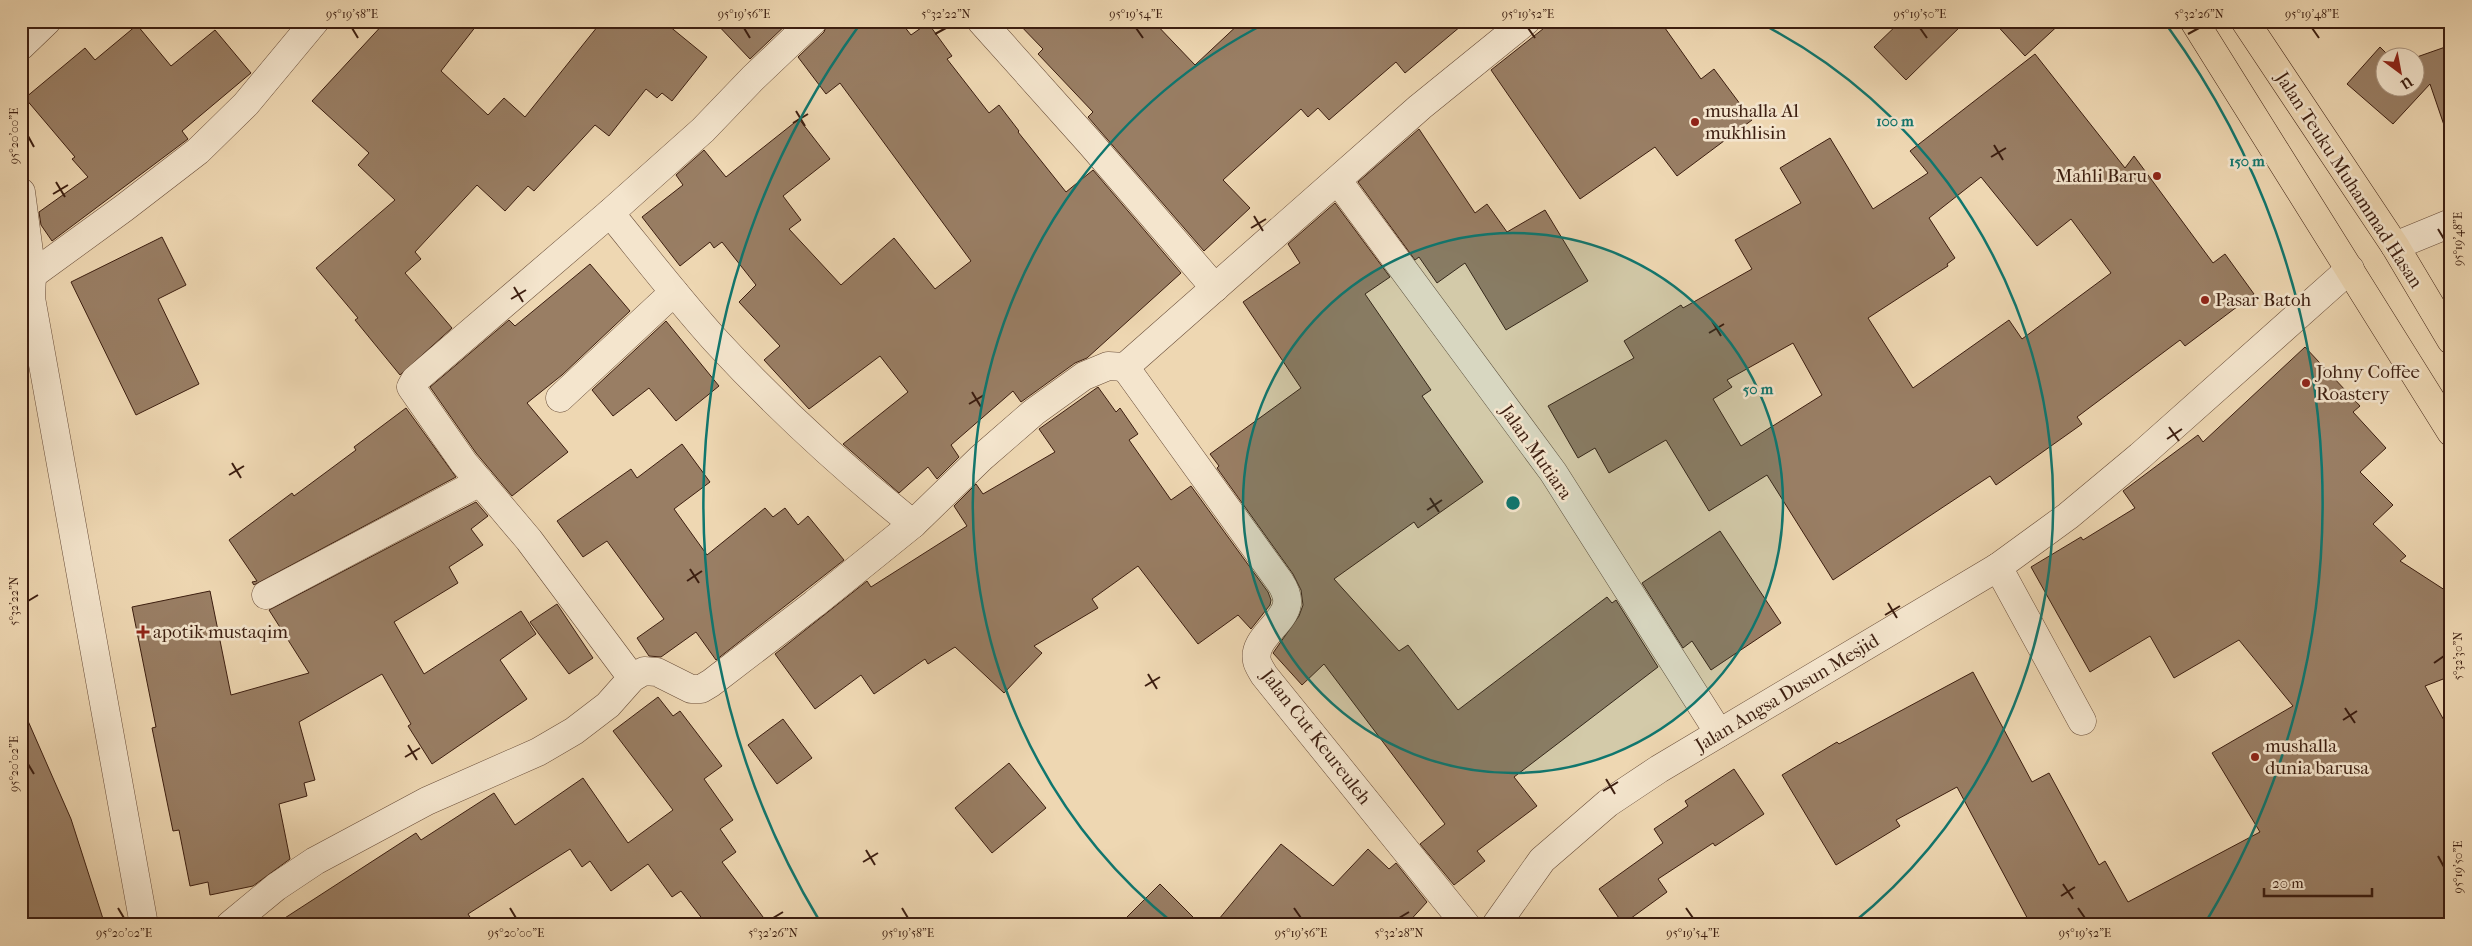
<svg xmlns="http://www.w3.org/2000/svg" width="2472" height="946" font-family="'IM FELL French Canon',serif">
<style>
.building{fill:#997e64;stroke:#3c1e10;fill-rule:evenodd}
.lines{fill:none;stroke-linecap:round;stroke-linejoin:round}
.minor-casing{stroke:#684c38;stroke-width:29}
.highway-casing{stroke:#3c1e10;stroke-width:29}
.minor{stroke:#f4e5cd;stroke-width:28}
.highway{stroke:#eed7b2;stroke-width:28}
.ticks{fill:none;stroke:#3c1e10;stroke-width:2}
.ring{fill:none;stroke:#0f766e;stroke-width:2.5}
.poi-dot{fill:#8f2418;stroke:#f4e5cd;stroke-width:2}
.labels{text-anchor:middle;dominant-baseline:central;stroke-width:5;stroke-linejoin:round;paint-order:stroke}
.poi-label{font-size:19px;fill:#3c1e10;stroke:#f4e5cd;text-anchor:start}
.street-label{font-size:19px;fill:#3c1e10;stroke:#f4e5cd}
.centre{fill:#0f766e;stroke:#f4e5cd;stroke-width:2.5}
.ring-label{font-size:15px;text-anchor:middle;font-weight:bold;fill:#0f766e;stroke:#f4e5cd;stroke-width:5;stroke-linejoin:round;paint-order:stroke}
.neatline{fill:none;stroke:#3c1e10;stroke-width:2}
.ticks-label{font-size:12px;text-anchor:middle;fill:#3c1e10}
</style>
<rect width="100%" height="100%" fill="#eed7b2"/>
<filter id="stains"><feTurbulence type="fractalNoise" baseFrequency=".004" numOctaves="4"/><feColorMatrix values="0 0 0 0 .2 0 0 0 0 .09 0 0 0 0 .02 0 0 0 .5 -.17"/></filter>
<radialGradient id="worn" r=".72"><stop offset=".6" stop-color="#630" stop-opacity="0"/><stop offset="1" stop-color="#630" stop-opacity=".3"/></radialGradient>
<!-- building -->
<g class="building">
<path d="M 386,21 L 480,21 L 441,71 L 488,115 L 504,98 L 525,117 L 602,21 L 663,21 L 707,57 L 672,101 L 662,93 L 657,98 L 646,89 L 609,136 L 595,125 L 534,191 L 528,186 L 505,211 L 477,185 L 415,252 L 421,259 L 405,273 L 452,328 L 400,375 L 355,320 L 358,318 L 316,268 L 395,200 L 358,165 L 369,153 L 312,101 Z"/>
<path d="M 714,21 L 790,21 L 750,59 Z"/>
<path d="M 828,21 L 900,21 L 911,35 L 928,23 L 952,56 L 947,59 L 989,113 L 999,105 L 1019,131 L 1018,132 L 1066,192 L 1093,170 L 1181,273 L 1087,358 L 1075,363 L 1021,402 L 1013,391 L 951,445 L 959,457 L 937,479 L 928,467 L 899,493 L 843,444 L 908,392 L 880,356 L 809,409 L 764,360 L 780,346 L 739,302 L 756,285 L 722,242 L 714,248 L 710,242 L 680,266 L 642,217 L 683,185 L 676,175 L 704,150 L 726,177 L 799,119 L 830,159 L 783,196 L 801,220 L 789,229 L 841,285 L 894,238 L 935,289 L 971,261 L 840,83 L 826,94 L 798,57 L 824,32 Z"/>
<path d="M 1016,21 L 1153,21 L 1195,65 L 1242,21 L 1467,21 L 1405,73 L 1396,62 L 1329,120 L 1318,108 L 1308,117 L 1301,109 L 1223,180 L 1250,208 L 1204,251 L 1088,117 L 1093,112 L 1038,54 L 1043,49 Z"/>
<path d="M 1553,21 L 1660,21 L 1701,79 L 1714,69 L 1752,120 L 1677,176 L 1655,147 L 1580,199 L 1491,70 Z"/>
<path d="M 1901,21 L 1966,21 L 1906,80 L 1874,47 Z"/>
<path d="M 1993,21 L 2063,21 L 2025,56 Z"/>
<path d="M 137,25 L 171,66 L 215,30 L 251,73 L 182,131 L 188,139 L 52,241 L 41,225 L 39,212 L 88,177 L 72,159 L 75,157 L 25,98 L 85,48 L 95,60 Z"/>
<path d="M 2451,45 L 2451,130 L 2446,131 L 2430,84 L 2393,124 L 2347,84 L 2380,47 L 2391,58 L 2384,58 L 2384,88 L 2414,88 L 2414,58 Z"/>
<path d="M 2035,54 L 2125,168 L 2134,156 L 2213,263 L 2225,254 L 2254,294 L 2185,346 L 2180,340 L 2077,417 L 2082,424 L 1996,485 L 1990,476 L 1833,580 L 1767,475 L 1709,511 L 1666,440 L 1609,473 L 1595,448 L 1578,458 L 1548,406 L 1634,358 L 1624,341 L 1681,305 L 1683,308 L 1752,269 L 1735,240 L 1801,203 L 1780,168 L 1830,138 L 1873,209 L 1928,173 L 1910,151 ZM 1981,177 L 2037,246 L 2071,219 L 2111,273 L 2022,339 L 2009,320 L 1913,388 L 1868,318 L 1948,266 L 1947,264 L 1955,258 L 1929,218 ZM 1793,343 L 1822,395 L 1741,446 L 1713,399 L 1732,387 L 1727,380 Z"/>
<path d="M 1419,129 L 1475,213 L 1487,204 L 1507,232 L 1545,210 L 1588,281 L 1506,330 L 1465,263 L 1437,283 L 1419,257 L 1415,260 L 1358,182 Z"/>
<path d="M 1335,203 L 1390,277 L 1365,294 L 1431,390 L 1422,396 L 1483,482 L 1418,528 L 1414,522 L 1334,579 L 1399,651 L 1408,645 L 1458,710 L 1607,597 L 1612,603 L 1616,600 L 1658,667 L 1514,777 L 1537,806 L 1477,851 L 1485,861 L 1454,885 L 1420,844 L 1445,824 L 1324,664 L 1302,685 L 1273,653 L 1299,616 L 1303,605 L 1301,590 L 1293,574 L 1217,468 L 1219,466 L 1210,454 L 1301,388 L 1243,302 L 1300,263 L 1288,244 Z"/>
<path d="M 162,237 L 186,285 L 158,299 L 199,384 L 136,415 L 71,282 Z"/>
<path d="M 590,264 L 630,311 L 562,375 L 527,403 L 568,452 L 512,496 L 476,453 L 430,387 L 509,320 L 515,326 Z"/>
<path d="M 666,321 L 719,386 L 676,421 L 649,388 L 613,416 L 592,390 Z"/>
<path d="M 2305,347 L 2360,406 L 2353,412 L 2386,448 L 2360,472 L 2393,505 L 2373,524 L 2406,556 L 2400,561 L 2451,594 L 2451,676 L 2425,686 L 2451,733 L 2451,925 L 2031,925 L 1957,787 L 1896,820 L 1900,826 L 1836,865 L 1782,775 L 1837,742 L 1839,744 L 1973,672 L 2032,782 L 2049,773 L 2099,865 L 2105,861 L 2128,902 L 2260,832 L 2212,753 L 2293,706 L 2239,640 L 2174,678 L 2150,636 L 2090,672 L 2031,567 L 2081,537 L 2083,540 L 2135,508 L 2123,491 L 2198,435 L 2203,442 Z"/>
<path d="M 1098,387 L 1116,412 L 1120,408 L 1138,434 L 1129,440 L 1171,500 L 1191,486 L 1268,592 L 1271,600 L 1270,605 L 1251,629 L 1238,615 L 1198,644 L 1138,566 L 1092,599 L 1098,608 L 1034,646 L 1042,653 L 1004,693 L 955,647 L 928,664 L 925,659 L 874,694 L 861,675 L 815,709 L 775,654 L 867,581 L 871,587 L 967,526 L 954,506 L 976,484 L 983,494 L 1055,452 L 1039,429 Z"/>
<path d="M 406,408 L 456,477 L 254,585 L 252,582 L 257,581 L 229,540 L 292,493 L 294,496 L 356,450 L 354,447 Z"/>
<path d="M 682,444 L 710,482 L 674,509 L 707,555 L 765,508 L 773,517 L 785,508 L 798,525 L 808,516 L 844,560 L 716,660 L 696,632 L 661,657 L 649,656 L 637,638 L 664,619 L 607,541 L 583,557 L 557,521 L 631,469 L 637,478 Z"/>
<path d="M 476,502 L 488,516 L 471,529 L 483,545 L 449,567 L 458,583 L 394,622 L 424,674 L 521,611 L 536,634 L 500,660 L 527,699 L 432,764 L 408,726 L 411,724 L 382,674 L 299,722 L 315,780 L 304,783 L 307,796 L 279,804 L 290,859 L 253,886 L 210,895 L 208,882 L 190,886 L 179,830 L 173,831 L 152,728 L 156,727 L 132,607 L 210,591 L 231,695 L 309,673 L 269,610 Z"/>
<path d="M 1720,531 L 1781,623 L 1711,670 L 1692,641 L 1683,648 L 1642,583 Z"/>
<path d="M 557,604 L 593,658 L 569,674 L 530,622 Z"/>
<path d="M 658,697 L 673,716 L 680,711 L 722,766 L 704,779 L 733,820 L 720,829 L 736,852 L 722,862 L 769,925 L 707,925 L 681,891 L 672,897 L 648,864 L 611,891 L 590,861 L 582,867 L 570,849 L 468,914 L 475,925 L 274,925 L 416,833 L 421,840 L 494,793 L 515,825 L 583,778 L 628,843 L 673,810 L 613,731 Z"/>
<path d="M 21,705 L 71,819 L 105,925 L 21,925 Z"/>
<path d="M 783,719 L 812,758 L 777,784 L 748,745 Z"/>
<path d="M 1009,763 L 1046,808 L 992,853 L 955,808 Z"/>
<path d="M 1734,769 L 1764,814 L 1715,846 L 1713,843 L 1658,879 L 1667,892 L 1623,924 L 1599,889 L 1663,843 L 1654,829 L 1688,806 L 1685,801 Z"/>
<path d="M 1281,844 L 1333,886 L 1368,849 L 1389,869 L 1396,863 L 1427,902 L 1406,925 L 1214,925 Z"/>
<path d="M 1160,884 L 1201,925 L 1119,925 Z"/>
</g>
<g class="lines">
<defs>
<g id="minor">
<path d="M 981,21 L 1091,144 L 1215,288"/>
<path d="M 21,46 L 47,21"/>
<path d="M 1338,181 L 1553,472 L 1719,733"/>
<path d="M 21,192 L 32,275 L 31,298 L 144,925"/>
<path d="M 610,213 C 645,256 679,300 716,341 C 777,407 843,468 913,524"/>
<path d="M 2395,246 L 2451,223"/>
<path d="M 32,275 L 124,208 L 198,151 L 246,104 L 315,21"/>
<path d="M 1125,367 L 1280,582 C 1284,588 1288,596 1287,604 C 1284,624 1252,639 1257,661 C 1258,666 1262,671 1264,675 L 1466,925"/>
<path d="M 560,398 L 674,292"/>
<path d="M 1998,567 L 2082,721"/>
<path d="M 266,595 L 480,482"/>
<path d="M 632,678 L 529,540 L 464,463 L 411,387 L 415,380 L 610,213 L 703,130 L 753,78 L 813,21"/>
<path d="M 230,925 L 276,887 L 315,861 L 427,801 L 538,752 L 574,731 L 608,705 L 632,678 L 644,671 L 657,672 L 691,689 L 701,689 L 711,683 L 814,604 L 913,524 L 981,458 L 1034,412 L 1084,376 L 1108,366 L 1125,367 L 1420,107 L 1526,21"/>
<path d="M 1496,925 L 1542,860 L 1608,803 L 1659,769 L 1998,567 L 2068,516 L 2140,456 L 2350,269"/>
</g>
<g id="highway">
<path d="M 2194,21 L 2451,432"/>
<path d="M 2245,21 L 2395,246 L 2451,340"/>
</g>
</defs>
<!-- minor casing -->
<use href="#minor" class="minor-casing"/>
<!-- highway casing -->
<use href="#highway" class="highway-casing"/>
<!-- minor -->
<use href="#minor" class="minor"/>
<!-- highway -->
<use href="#highway" class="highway"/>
</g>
<!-- ticks -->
<path class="ticks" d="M 352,28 L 358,38M 744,28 L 750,38M 1136,28 L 1143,38M 1528,28 L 1535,38M 1920,28 L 1927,38M 2312,28 L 2319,38M 935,34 L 946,28M 2188,34 L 2199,28M 796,111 L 805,126M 793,123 L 808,114M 28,136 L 34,147M 1994,145 L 2003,160M 1991,157 L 2006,148M 56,182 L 65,197M 53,194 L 68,185M 1254,216 L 1263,231M 1251,228 L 1266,219M 2438,229 L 2444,239M 514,287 L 523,302M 511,299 L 526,290M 1712,321 L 1721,336M 1709,333 L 1724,324M 972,392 L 981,407M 969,404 L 984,395M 2169,427 L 2179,441M 2167,439 L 2182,429M 232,463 L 241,478M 229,475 L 244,466M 1430,498 L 1439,512M 1427,510 L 1442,500M 690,569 L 699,583M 687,581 L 702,571M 28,601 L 38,595M 1888,603 L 1897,618M 1885,615 L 1900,606M 2434,663 L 2444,656M 1148,674 L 1157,689M 1145,686 L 1160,677M 2345,708 L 2355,723M 2343,720 L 2357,711M 408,745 L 417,760M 405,757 L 420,748M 28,764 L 34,774M 1606,779 L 1615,794M 1603,791 L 1618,782M 866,850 L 875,865M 2438,856 L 2444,867M 863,862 L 878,853M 2063,884 L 2073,899M 2061,896 L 2075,887M 118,908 L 124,918M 510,908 L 516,918M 902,908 L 908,918M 1294,908 L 1301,918M 1686,908 L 1693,918M 2078,908 L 2085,918M 773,918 L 783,912M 1399,918 L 1409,912"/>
<!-- distance rings -->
<circle cx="1513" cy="503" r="270" fill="#0f766e" fill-opacity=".12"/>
<g class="ring">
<circle cx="1513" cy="503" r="270"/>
<path d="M1173 923A540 540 0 0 1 1268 22M1758 22A540 540 0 0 1 1853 923"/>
<path d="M819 920A810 810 0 0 1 858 27M2168 27A810 810 0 0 1 2207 920"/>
</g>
<!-- markers -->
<g class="poi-dot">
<circle cx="1695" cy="122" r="5"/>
<circle cx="2157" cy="176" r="5"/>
<circle cx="2205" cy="300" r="5"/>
<circle cx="2306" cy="383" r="5"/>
<path d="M140.5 624.5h5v5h5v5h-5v5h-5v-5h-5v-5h5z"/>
<circle cx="2255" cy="757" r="5"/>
</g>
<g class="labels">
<!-- poi labels -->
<g class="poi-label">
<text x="1705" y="111">mushalla Al<tspan x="1705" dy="22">mukhlisin</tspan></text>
<text x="2147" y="176" text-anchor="end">Mahli Baru</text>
<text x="2215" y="300">Pasar Batoh</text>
<text x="2316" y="372">Johny Coffee<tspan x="2316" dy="22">Roastery</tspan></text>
<text x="153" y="632">apotik mustaqim</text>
<text x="2265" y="746">mushalla<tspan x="2265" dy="22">dunia barusa</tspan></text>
</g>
<!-- street labels -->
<g class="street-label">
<text transform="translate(2349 180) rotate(57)">Jalan Teuku Muhammad Hasan</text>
<text transform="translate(1536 452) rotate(55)">Jalan Mutiara</text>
<text transform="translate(1787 693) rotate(-31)">Jalan Angsa Dusun Mesjid</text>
<text transform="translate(1316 737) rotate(52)">Jalan Cut Keureuleh</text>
</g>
</g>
<circle cx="1513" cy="503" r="8" class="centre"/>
<g class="ring-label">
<text x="1895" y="126">100 m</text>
<text x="2247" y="166">150 m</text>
<text x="1758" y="394">50 m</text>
</g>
<!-- margin -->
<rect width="2472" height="946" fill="none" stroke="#eed7b2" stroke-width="55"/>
<!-- north arrow -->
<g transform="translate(2400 72) rotate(148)"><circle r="24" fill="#f4e5cd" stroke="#aa9581"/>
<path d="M0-4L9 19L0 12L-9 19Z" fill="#8f2418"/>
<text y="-8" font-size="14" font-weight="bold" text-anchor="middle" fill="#3c1e10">U</text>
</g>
<!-- scale -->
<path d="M2264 888v8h108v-8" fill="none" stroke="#3c1e10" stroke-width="2.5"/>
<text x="2272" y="888" font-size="15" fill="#3c1e10" stroke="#f4e5cd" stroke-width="4" paint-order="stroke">20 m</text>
<rect x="28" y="28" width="2416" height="890" class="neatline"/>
<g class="ticks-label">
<text x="352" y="18">95°19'58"E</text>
<text x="744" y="18">95°19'56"E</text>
<text x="946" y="18">5°32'22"N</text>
<text x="1136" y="18">95°19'54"E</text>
<text x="1528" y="18">95°19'52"E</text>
<text x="1920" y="18">95°19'50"E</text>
<text x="2199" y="18">5°32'26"N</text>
<text x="2312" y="18">95°19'48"E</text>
<text transform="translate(14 136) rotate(-90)" y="4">95°20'00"E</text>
<text transform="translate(2458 239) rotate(-90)" y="4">95°19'48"E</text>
<text transform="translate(14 601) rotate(-90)" y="4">5°32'22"N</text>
<text transform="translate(2458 656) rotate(-90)" y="4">5°32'30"N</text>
<text transform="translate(14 764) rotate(-90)" y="4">95°20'02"E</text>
<text transform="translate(2458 867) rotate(-90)" y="4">95°19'50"E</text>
<text x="124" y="937">95°20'02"E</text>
<text x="516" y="937">95°20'00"E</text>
<text x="773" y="937">5°32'26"N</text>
<text x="908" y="937">95°19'58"E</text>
<text x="1301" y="937">95°19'56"E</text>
<text x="1399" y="937">5°32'28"N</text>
<text x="1693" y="937">95°19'54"E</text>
<text x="2085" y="937">95°19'52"E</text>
</g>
<rect width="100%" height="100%" filter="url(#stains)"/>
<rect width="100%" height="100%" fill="url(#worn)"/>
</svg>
